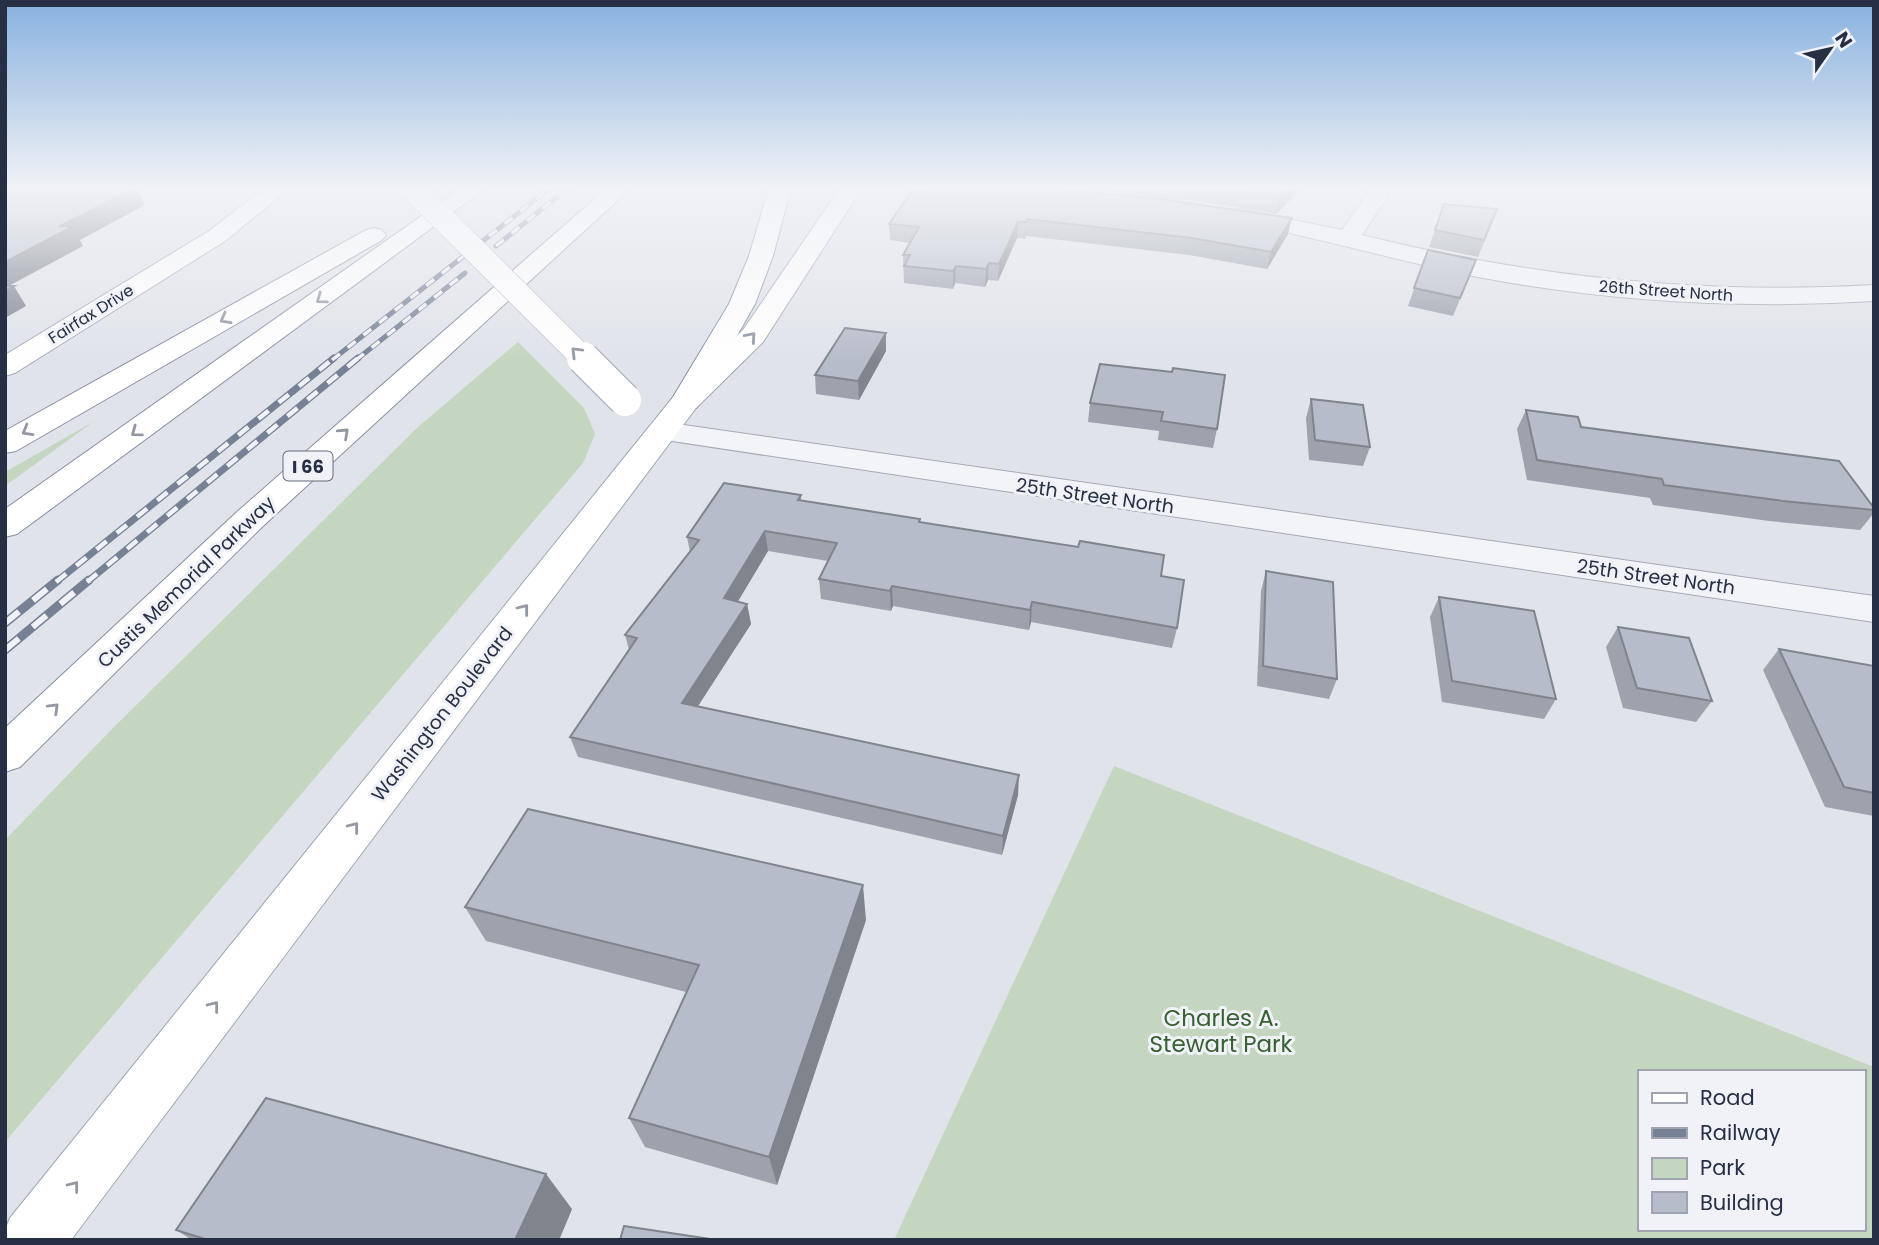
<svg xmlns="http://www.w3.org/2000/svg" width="1879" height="1245" font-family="Poppins,sans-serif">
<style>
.green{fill:#c4d5c0;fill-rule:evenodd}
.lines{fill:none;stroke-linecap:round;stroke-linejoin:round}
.minor-casing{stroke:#a4a9b5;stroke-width:2}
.major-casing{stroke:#9ea6b8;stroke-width:2}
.highway-casing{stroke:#858fa3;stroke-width:2}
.minor{fill:#f3f4f8;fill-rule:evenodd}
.major{fill:#fff;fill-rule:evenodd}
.highway{fill:#fff;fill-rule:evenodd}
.rail-far2-casing{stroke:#778196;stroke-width:5}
.rail-far1-casing{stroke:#778196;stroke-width:7}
.rail-casing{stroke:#778196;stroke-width:9}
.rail-far2{stroke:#f0f2f8;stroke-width:3.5;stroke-dasharray:10;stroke-linecap:butt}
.rail-far1{stroke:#f0f2f8;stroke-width:4.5;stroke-dasharray:13;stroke-linecap:butt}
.rail{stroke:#f0f2f8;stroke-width:6;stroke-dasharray:18;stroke-linecap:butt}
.major-bridge-far1-casing{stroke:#9ea6b8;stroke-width:25;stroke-linecap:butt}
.major-bridge-casing{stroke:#9ea6b8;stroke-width:34;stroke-linecap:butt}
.major-bridge-far1{stroke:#fff;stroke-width:24}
.major-bridge{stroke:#fff;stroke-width:32}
.wall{fill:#9da2ad}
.shaded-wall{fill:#7f848d}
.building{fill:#b6bcc9;stroke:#7f848d;stroke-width:2}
.oneway{stroke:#9297a2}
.labels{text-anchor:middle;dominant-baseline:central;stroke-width:6;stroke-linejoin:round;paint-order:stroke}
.far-street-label{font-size:16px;fill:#262f44;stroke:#f0f2f8}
.shield{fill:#f0f2f8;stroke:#636a7a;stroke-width:2}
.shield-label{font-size:18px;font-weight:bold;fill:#262f44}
.street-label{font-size:19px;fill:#262f44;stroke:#f0f2f8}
.near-park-label{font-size:23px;fill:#376132;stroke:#f0f2f8}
</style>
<rect width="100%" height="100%" fill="#e0e3ea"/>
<!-- green -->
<g class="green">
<path d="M 518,342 L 584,408 L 595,434 L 583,463 L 5,1142 L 5,840 L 113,728 L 418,427 Z"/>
<path d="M 93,422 L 5,486 L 5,472 Z"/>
<path d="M 1114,766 L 1874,1067 L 1874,1240 L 894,1240 ZM 1639,1072 L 1863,1072 L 1863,1229 L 1639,1229 Z"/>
</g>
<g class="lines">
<defs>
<g id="minor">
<path d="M 1371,188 L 1393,188 L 1362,235 C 1531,277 1700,295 1874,285 L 1874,301 C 1743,309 1612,302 1483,278 C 1401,262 1322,238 1240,223 L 1232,221 L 1229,216 L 1232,211 L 1240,209 L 1342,230 Z"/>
<path d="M 663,422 L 1874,596 L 1874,622 L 652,438 L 647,431 L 652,424 Z"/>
</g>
<g id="major">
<path d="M 265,188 L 290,188 L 225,241 L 15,373 L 5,376 L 5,355 L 209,231 Z"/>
<path d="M 840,188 L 862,188 L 763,342 L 696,408 L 71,1240 L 5,1240 L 5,1230 L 10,1218 L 674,396 L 743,330 Z"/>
</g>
<g id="highway">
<path d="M 461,188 L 486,188 L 17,534 L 5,537 L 5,509 Z"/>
<path d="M 607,188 L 631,188 L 262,527 L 20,767 L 5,772 L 5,728 L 238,511 Z"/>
<path d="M 769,188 L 791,188 L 773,256 L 755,304 L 696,408 L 685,411 L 674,408 L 670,402 L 729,304 L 749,256 Z"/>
<path d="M 374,228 L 382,230 L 386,235 L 382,240 L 16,451 L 5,453 L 5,431 L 366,230 Z"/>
</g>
</defs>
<!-- minor casing -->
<use href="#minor" class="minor-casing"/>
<!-- major casing -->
<use href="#major" class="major-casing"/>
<!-- highway casing -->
<use href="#highway" class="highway-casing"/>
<!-- minor -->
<use href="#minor" class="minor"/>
<!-- major -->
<use href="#major" class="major"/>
<!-- highway -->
<use href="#highway" class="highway"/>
<defs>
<g id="rail-far2">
<path d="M 496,246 L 568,188"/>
<path d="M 332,360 L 550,188"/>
<path d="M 356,360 L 465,273"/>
</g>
<g id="rail-far1">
<path d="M 56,582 L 334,358"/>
<path d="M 87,582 L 358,358"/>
</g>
<g id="rail">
<path d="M 5,623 L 58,580"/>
<path d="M 5,650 L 89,580"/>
</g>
</defs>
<!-- rail-far2 casing -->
<use href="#rail-far2" class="rail-far2-casing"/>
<!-- rail-far1 casing -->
<use href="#rail-far1" class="rail-far1-casing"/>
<!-- rail casing -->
<use href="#rail" class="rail-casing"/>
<!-- rail-far2 -->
<use href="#rail-far2" class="rail-far2"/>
<!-- rail-far1 -->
<use href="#rail-far1" class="rail-far1"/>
<!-- rail -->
<use href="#rail" class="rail"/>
<defs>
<path id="major-bridge-far1" d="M 412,188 L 585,360"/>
<path id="major-bridge" d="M 583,358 L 625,400"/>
</defs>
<!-- major-bridge-far1 casing -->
<use href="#major-bridge-far1" class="major-bridge-far1-casing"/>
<!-- major-bridge casing -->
<use href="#major-bridge" class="major-bridge-casing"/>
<!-- major-bridge-far1 -->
<use href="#major-bridge-far1" class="major-bridge-far1"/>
<!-- major-bridge -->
<use href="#major-bridge" class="major-bridge"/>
</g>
<!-- wall -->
<g class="wall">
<path d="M 932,188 L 1302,188 L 1276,214 L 1197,201 L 1099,191 L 1055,189 L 1288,234 L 1267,269 L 1189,255 L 1026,236 L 1025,239 L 1017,238 L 998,281 L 988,280 L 985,287 L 955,283 L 953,289 L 904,283 L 903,255 L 910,243 L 890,240 L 889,224 L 929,193 Z"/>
<path d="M 1444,204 L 1491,225 L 1478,257 L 1429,247 Z"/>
<path d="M 1428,250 L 1476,260 L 1453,316 L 1408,306 Z"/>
<path d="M 886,333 L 886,351 L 859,400 L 816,394 L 815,375 Z"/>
<path d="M 1100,364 L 1217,429 L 1213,448 L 1158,440 L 1159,431 L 1088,422 L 1090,403 Z"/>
<path d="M 1311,399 L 1370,447 L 1363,466 L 1309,460 L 1306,418 Z"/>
<path d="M 1526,410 L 1581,427 L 1874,508 L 1874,513 L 1860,530 L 1769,521 L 1653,505 L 1650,498 L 1527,480 L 1517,429 Z"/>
<path d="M 801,495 L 801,500 L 920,519 L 920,522 L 1161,576 L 1177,628 L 1172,648 L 1031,622 L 1029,630 L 893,606 L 891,611 L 821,599 L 819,579 L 828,561 L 768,551 L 738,601 L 747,604 L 751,624 L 698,706 L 1018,795 L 1002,855 L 578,757 L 570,737 L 629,650 L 625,635 L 690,552 L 687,537 Z"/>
<path d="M 1266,571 L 1337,679 L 1329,699 L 1257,686 L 1261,591 Z"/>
<path d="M 1439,597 L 1556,699 L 1544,719 L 1442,702 L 1430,617 Z"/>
<path d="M 1618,627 L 1712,701 L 1696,722 L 1623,708 L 1606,647 Z"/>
<path d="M 1779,649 L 1874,666 L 1874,816 L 1825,807 L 1763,670 Z"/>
<path d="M 465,907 L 866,920 L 777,1185 L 645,1147 L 629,1118 L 686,992 L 486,941 Z"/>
<path d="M 572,1209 L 559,1240 L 192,1240 L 176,1230 Z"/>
</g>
<!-- shaded-wall -->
<g class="shaded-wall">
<path d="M 136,188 L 145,205 L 80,240 L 83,246 L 5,288 L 5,262 L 60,226 Z"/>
<path d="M 1289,188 L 1302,188 L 1276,214 L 1279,197 Z"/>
<path d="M 1292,218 L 1288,234 L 1267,269 L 1271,252 Z"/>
<path d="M 1018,222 L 1017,238 L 998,281 L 999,264 Z"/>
<path d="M 989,263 L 988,280 L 985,287 L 986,269 Z"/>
<path d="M 956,266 L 955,283 L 953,289 L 953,271 Z"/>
<path d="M 14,286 L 26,306 L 5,318 L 5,291 Z"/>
<path d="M 886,333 L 886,351 L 859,400 L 858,381 Z"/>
<path d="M 765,531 L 768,551 L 728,618 L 724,598 Z"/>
<path d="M 892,586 L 893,606 L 891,611 L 890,591 Z"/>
<path d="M 1032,602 L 1031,622 L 1029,630 L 1030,610 Z"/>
<path d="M 747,604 L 751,624 L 687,723 L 682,703 Z"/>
<path d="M 1019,775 L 1018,795 L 1002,855 L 1003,836 Z"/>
<path d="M 863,885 L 866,920 L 777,1185 L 769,1157 Z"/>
<path d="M 546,1174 L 572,1209 L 559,1240 L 515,1240 Z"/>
</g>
<!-- building -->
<g class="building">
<path d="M 5,188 L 134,188 L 60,226 L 72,227 L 5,262 Z"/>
<path d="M 932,188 L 1039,188 L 1153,198 L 1292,218 L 1271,252 L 1192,238 L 1027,219 L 1026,222 L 1018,222 L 999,264 L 989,263 L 986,269 L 956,266 L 953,271 L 904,266 L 910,255 L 903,255 L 919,227 L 889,224 L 912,191 L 929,193 Z"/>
<path d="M 1220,188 L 1289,188 L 1279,197 Z"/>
<path d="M 1444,204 L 1497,209 L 1484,240 L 1435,230 Z"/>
<path d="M 1428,250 L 1476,260 L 1460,298 L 1414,288 Z"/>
<path d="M 5,286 L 14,286 L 5,291 Z"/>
<path d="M 845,328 L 886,333 L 858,381 L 815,375 Z"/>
<path d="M 1100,364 L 1172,372 L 1173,368 L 1225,375 L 1217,429 L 1161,421 L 1163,412 L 1090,403 Z"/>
<path d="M 1311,399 L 1363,405 L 1370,447 L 1315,440 Z"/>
<path d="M 1526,410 L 1578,417 L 1581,427 L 1839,461 L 1874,508 L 1874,510 L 1783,501 L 1664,485 L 1662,479 L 1537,460 Z"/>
<path d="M 724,483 L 801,495 L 798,500 L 920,519 L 919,522 L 1078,547 L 1080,541 L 1164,555 L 1161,576 L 1184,580 L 1177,628 L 1032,602 L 1030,610 L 892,586 L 890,591 L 819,579 L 837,543 L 765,531 L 724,598 L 747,604 L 682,703 L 1019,775 L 1003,836 L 570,737 L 637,638 L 625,635 L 699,540 L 687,537 Z"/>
<path d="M 1266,571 L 1333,582 L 1337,679 L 1263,666 Z"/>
<path d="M 1439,597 L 1534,611 L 1556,699 L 1452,681 Z"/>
<path d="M 1618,627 L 1689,638 L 1712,701 L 1637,688 Z"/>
<path d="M 1779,649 L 1874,666 L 1874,793 L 1844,787 Z"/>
<path d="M 528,809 L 863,885 L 769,1157 L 629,1118 L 699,965 L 465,907 Z"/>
<path d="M 266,1098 L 546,1174 L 515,1240 L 208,1240 L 176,1230 Z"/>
<path d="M 624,1226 L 717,1240 L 620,1240 Z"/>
</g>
<!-- one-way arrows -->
<defs><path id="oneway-chevron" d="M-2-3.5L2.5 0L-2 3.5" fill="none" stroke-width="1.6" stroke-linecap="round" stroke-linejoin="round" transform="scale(1.75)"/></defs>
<g class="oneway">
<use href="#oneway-chevron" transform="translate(321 299) rotate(144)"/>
<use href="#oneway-chevron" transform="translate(225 319) rotate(151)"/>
<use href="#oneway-chevron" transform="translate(751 337) rotate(-49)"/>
<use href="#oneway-chevron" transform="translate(576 352) rotate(-135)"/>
<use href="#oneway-chevron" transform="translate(27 431) rotate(150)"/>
<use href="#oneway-chevron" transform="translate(136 432) rotate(144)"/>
<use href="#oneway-chevron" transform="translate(344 433) rotate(-43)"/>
<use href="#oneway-chevron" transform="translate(524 609) rotate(-52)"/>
<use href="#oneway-chevron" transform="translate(54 708) rotate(-44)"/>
<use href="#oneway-chevron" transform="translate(354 827) rotate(-52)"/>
<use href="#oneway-chevron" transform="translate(214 1006) rotate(-52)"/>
<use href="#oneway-chevron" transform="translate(74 1186) rotate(-52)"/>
</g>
<!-- sky -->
<linearGradient id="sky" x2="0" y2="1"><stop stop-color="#87b1de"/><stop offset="0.52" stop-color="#f1f2f6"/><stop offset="1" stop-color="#f1f2f6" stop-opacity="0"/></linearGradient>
<rect width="1879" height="362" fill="url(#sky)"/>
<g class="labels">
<!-- far-street labels -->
<g class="far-street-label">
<text transform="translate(1666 291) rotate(4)">26th Street North</text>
<text transform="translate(91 314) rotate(-32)">Fairfax Drive</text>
</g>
<!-- shield labels -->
<rect class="shield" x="283.5" y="451.5" width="49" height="29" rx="5"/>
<g class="shield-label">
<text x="308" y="466">I 66</text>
</g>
<!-- street labels -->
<g class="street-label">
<text transform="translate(1095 496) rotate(8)">25th Street North</text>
<text transform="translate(1656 577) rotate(8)">25th Street North</text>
<text transform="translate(186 582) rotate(-44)">Custis Memorial Parkway</text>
<text transform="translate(442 714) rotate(-52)">Washington Boulevard</text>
</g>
<!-- near-park labels -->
<g class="near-park-label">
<text x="1221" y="1018">Charles A.<tspan x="1221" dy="26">Stewart Park</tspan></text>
</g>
</g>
<!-- border -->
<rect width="1879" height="1245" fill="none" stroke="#262f44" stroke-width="14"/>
<!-- legend -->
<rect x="1638" y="1070" width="228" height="161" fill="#f0f2f8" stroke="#9fa4b0" stroke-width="2"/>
<rect x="1652" y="1093" width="35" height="10" fill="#ffffff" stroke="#9fa4b0" stroke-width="2"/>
<text x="1700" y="1105" font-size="21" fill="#262f44">Road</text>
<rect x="1652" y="1128" width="35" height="10" fill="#778196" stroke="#9fa4b0" stroke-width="2"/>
<text x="1700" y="1140" font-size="21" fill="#262f44">Railway</text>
<rect x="1652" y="1158" width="35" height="21" fill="#c4d5c0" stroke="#9fa4b0" stroke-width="2"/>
<text x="1700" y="1175" font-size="21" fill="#262f44">Park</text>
<rect x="1652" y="1192" width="35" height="21" fill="#b6bcc9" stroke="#9fa4b0" stroke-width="2"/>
<text x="1700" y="1210" font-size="21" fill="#262f44">Building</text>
<!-- north arrow -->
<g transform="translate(1830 49) rotate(56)" stroke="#f0f2f8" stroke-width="5" paint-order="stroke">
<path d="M0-5L12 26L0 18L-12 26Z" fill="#262f44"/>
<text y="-10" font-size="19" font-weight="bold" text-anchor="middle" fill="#262f44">N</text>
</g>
</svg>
